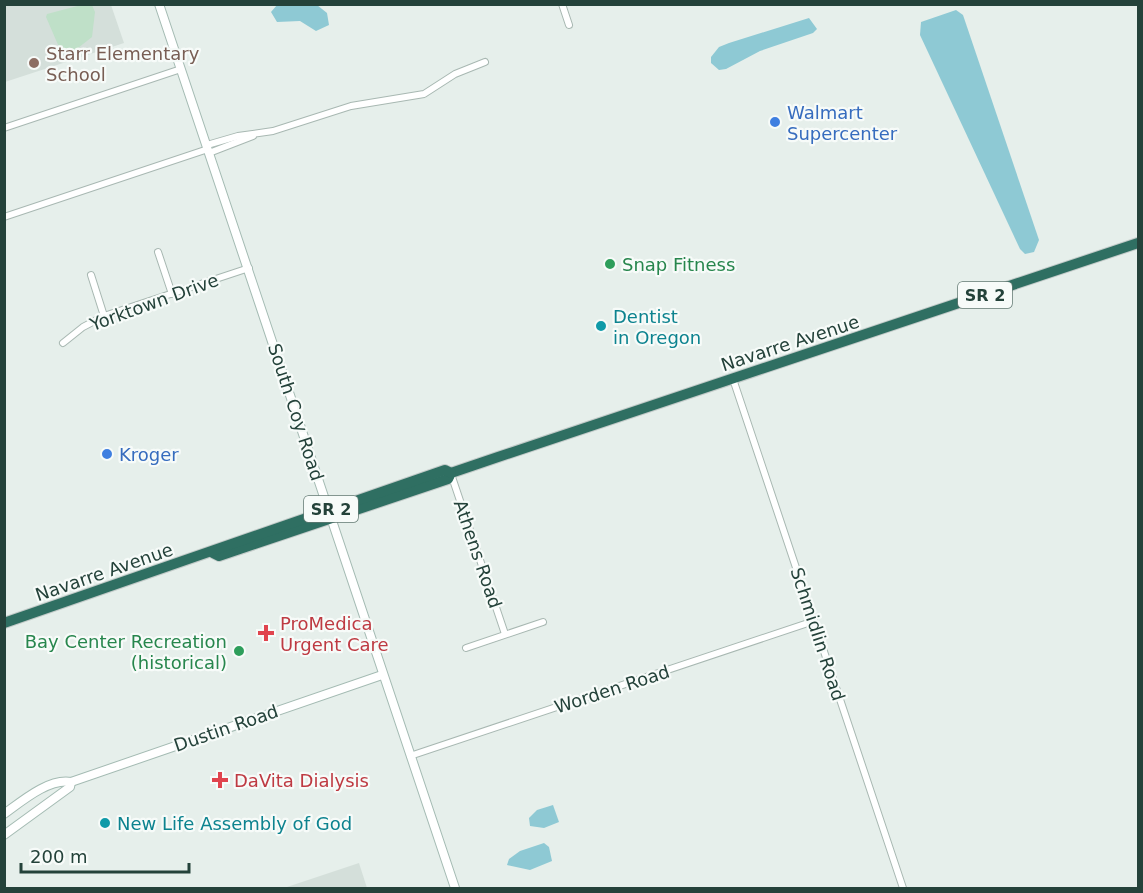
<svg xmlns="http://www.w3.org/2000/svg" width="1143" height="893" font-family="'DejaVu Sans',sans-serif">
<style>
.built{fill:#d4dfda}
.green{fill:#bfe0c8}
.water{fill:#8ec9d4}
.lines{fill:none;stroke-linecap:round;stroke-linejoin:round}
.street-casing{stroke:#a8b8b2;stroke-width:8}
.secondary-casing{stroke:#a4bbb3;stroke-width:10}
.highway-casing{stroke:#c2cac8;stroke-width:12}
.street{stroke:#fff;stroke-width:6}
.secondary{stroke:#fff;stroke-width:8}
.highway{stroke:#2f6f62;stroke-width:10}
.education-dot{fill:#8d6e63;stroke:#f7fbf9;stroke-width:2}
.shop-dot{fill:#3f7fe0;stroke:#f7fbf9;stroke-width:2}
.leisure-dot{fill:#2e9e5b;stroke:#f7fbf9;stroke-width:2}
.culture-dot{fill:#0f9aa8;stroke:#f7fbf9;stroke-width:2}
.health-dot{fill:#e0444e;stroke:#f7fbf9;stroke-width:2}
.labels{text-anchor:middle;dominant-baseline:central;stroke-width:4.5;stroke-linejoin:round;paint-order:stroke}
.shield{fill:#f7fbf9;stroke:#637a73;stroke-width:1.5}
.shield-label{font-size:16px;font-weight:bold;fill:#24423a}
.education-label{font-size:18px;fill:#785e54;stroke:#f7fbf9;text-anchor:start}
.shop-label{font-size:18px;fill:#366cbe;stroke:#f7fbf9;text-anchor:start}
.leisure-label{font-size:18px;fill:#27864d;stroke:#f7fbf9;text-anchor:start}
.street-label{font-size:18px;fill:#24423a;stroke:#f7fbf9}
.culture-label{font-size:18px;fill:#0d838f;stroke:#f7fbf9;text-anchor:start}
.health-label{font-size:18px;fill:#be3a42;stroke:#f7fbf9;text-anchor:start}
</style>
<rect width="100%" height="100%" fill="#e6efeb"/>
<!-- built -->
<g class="built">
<path d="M 4,5 L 111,5 L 124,43 L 5,82 Z"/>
<path d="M 359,863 L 367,888 L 284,888 Z"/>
</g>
<!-- green -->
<path class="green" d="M 85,4 L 92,5 L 95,12 L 92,37 L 78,48 L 62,54 L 46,17 L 47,14 Z"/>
<!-- water -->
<g class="water">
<path d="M 277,5 L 317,5 L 327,13 L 329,25 L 316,31 L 300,21 L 277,22 L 271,12 Z"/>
<path d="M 956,10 L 963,15 L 1039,240 L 1034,252 L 1025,254 L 1020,249 L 920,35 L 921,22 Z"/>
<path d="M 809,18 L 817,29 L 813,33 L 760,51 L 726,69 L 719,70 L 711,63 L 711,57 L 719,47 L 729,43 Z"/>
<path d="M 553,805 L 559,822 L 544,828 L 530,826 L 529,818 L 537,810 Z"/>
<path d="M 544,843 L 549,847 L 552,861 L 530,870 L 507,865 L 509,859 L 520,851 Z"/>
</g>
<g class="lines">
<defs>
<g id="street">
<path d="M 562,4 L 569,25"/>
<path d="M 4,128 L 181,69"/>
<path d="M 207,145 L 238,136 L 273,131 L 351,106 L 424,94 L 455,74 L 485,62"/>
<path d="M 209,153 L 253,136"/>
<path d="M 4,217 L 208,149"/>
<path d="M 158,252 L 172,294"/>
<path d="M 91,275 L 104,316"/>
<path d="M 63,343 L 83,327 L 104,316 L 249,268"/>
<path d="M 733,379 L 903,888"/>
<path d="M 451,474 L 505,634"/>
<path d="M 466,648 L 543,622"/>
<path d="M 410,756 L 814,621"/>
</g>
<g id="secondary">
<path d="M 159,4 L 455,888"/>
<path d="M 4,814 C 22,801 49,778 71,782 L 382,675"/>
<path d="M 4,835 L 70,787 L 71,782"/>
</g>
<g id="highway">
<path d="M 213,553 L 219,556 L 448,479 L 451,473 L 498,457 L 1138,243"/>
<path d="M 4,623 L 445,470 L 451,473"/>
</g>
</defs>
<!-- street casing -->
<use href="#street" class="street-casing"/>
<!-- secondary casing -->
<use href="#secondary" class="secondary-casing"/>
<!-- highway casing -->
<use href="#highway" class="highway-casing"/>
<!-- street -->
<use href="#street" class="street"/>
<!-- secondary -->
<use href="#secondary" class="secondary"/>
<!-- highway -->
<use href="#highway" class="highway"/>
</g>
<!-- markers -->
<circle class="education-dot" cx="34" cy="63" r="6"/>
<g class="shop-dot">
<circle cx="775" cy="122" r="6"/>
<circle cx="107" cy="454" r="6"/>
</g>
<g class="leisure-dot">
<circle cx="610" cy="264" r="6"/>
<circle cx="239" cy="651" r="6"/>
</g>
<g class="culture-dot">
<circle cx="601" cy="326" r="6"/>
<circle cx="105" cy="823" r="6"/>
</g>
<g class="health-dot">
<path d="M263 624h6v6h6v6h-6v6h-6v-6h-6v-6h6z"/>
<path d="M217 771h6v6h6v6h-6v6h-6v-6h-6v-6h6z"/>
</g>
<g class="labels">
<!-- shield labels -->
<g class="shield">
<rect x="958" y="282" width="54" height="26" rx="4.5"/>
<rect x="304" y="496" width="54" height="26" rx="4.5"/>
</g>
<g class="shield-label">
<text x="985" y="295">SR 2</text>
<text x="331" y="509">SR 2</text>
</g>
<!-- education labels -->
<g class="education-label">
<text x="46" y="53">Starr Elementary<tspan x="46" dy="21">School</tspan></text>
</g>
<!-- shop labels -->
<g class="shop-label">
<text x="787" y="112">Walmart<tspan x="787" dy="21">Supercenter</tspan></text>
<text x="119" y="454">Kroger</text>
</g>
<!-- leisure labels -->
<g class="leisure-label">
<text x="622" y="264">Snap Fitness</text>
<text x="227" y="641" text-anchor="end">Bay Center Recreation<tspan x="227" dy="21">(historical)</tspan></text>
</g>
<!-- street labels -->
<g class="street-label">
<text transform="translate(154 302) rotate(-20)">Yorktown Drive</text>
<text transform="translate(790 343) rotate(-18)">Navarre Avenue</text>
<text transform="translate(296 412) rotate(72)">South Coy Road</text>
<text transform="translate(478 554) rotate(71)">Athens Road</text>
<text transform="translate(104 572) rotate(-19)">Navarre Avenue</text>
<text transform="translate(818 634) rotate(72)">Schmidlin Road</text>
<text transform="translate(612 689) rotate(-18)">Worden Road</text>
<text transform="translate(226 728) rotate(-19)">Dustin Road</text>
</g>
<!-- culture labels -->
<g class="culture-label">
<text x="613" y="316">Dentist<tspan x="613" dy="21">in Oregon</tspan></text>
<text x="117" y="823">New Life Assembly of God</text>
</g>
<!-- health labels -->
<g class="health-label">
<text x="280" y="623">ProMedica<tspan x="280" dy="21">Urgent Care</tspan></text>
<text x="234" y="780">DaVita Dialysis</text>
</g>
</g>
<!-- border -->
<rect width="1143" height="893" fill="none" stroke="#24423a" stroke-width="12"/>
<!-- scale -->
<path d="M21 863v9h168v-9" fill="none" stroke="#24423a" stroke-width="3"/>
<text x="30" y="863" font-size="18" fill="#24423a" stroke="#f7fbf9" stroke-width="4.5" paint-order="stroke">200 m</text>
</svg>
